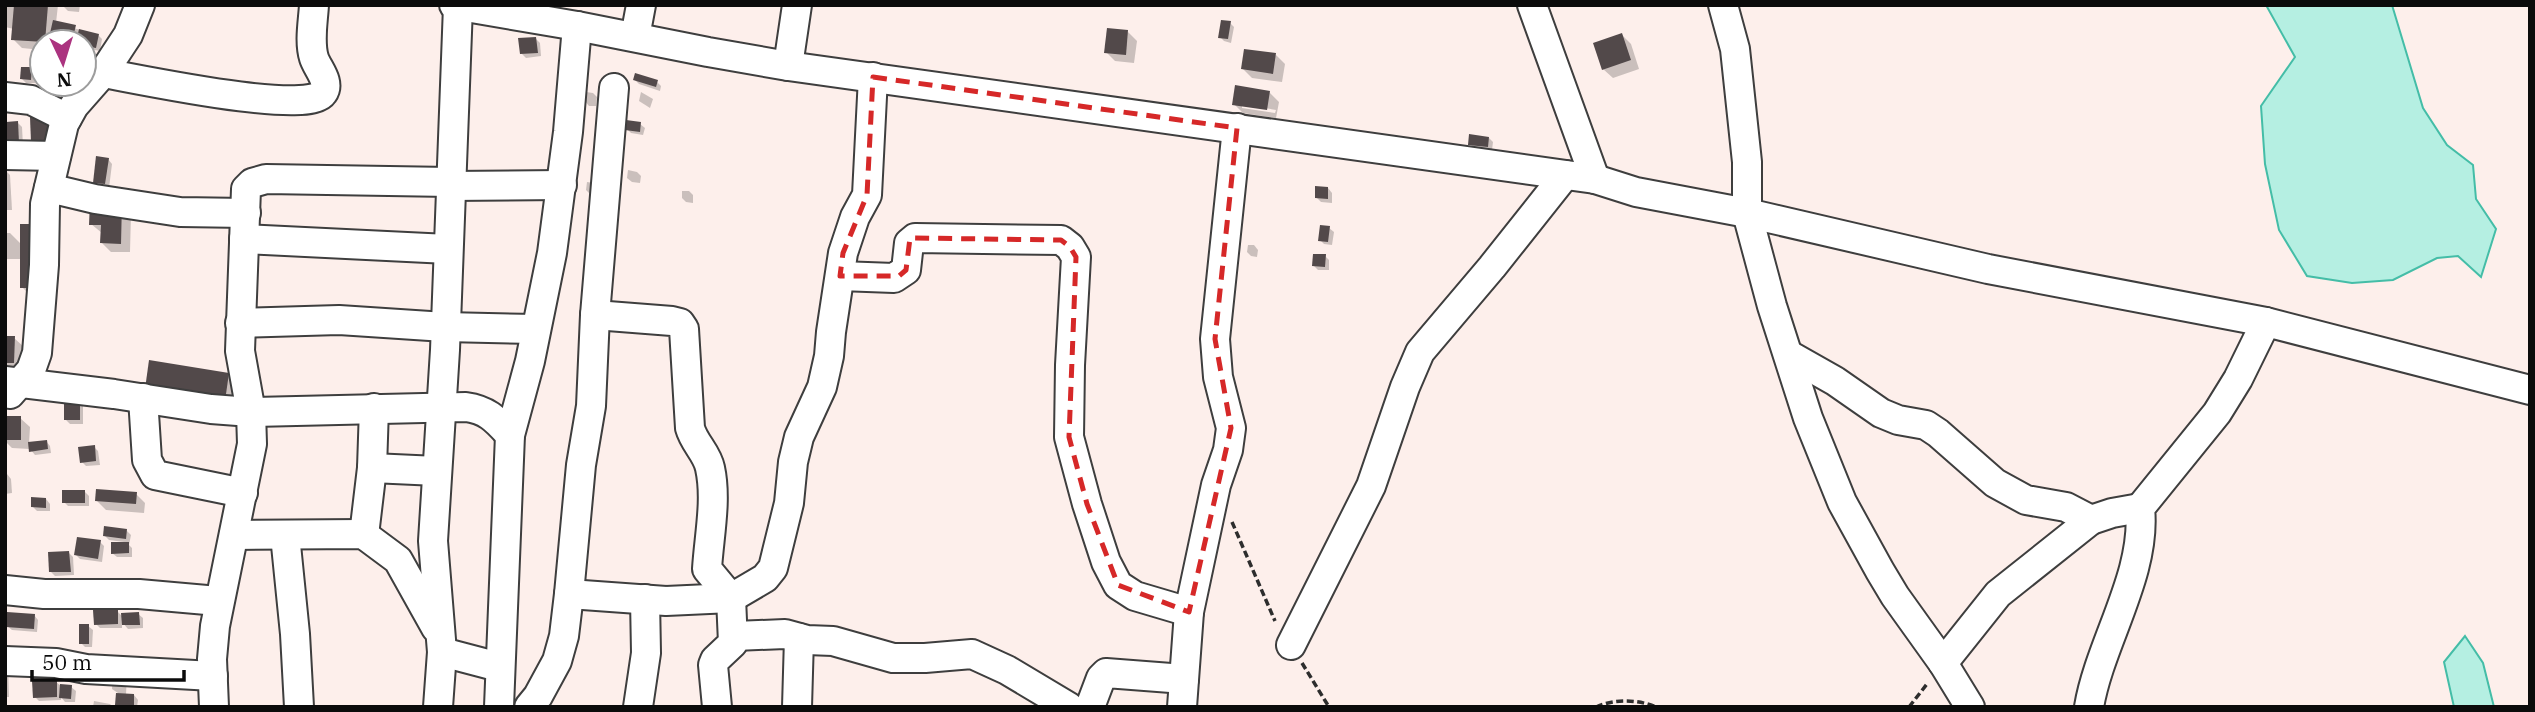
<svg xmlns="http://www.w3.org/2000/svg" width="2535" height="712" font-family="'IBM Plex Serif',serif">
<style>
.water{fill:#b5efe2;stroke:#44bda7;stroke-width:2}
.shadow{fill:#0003;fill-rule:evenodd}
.building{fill:#52494a}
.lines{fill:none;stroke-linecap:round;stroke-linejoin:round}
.minor-casing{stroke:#3e3e3e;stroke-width:32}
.path{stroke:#2d2d2d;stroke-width:3.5;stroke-dasharray:7 3.5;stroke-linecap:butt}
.minor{stroke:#fff;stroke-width:28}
.marked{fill:none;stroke:#d62828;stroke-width:5;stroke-dasharray:14 9;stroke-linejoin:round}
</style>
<rect width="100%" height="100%" fill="#fdefeb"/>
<!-- water -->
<g class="water">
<path d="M 2266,5 L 2392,5 L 2423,108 L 2447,145 L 2473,165 L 2476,199 L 2496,229 L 2481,277 L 2458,256 L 2437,258 L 2393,280 L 2352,283 L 2307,276 L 2279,230 L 2265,164 L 2261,106 L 2295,57 Z"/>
<path d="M 2465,636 L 2483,663 L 2494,707 L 2454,707 L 2444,662 Z"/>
</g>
<!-- shadow -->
<g class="shadow">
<path d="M 5,5 L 58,5 L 56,23 L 98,35 L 102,39 L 100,51 L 84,48 L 84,42 L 42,42 L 42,50 L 22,48 L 13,39 L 14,29 L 5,27 Z"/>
<path d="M 62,5 L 80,5 L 79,12 L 68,11 Z"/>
<path d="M 1230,23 L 1234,27 L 1231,43 L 1224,41 L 1220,37 Z"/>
<path d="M 1127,31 L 1137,41 L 1134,63 L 1115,61 L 1106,52 Z"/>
<path d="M 1622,35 L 1631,44 L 1639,69 L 1613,78 L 1603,69 Z"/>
<path d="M 536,39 L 540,43 L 541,56 L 526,58 L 521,53 Z"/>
<path d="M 1276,55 L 1285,64 L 1282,82 L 1252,78 L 1243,69 Z"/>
<path d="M 31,69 L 35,73 L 35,83 L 26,83 L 22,79 Z"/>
<path d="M 635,80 L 657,82 L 661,86 L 660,91 L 639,84 Z"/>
<path d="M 586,92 L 593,93 L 597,97 L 596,106 L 589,106 L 585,101 Z"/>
<path d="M 641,92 L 653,99 L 650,108 L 639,101 Z"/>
<path d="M 1269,92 L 1279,102 L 1276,118 L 1243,113 L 1234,104 ZM 1242,104 L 1276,110 L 1275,113 L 1242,108 Z"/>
<path d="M 18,123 L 22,127 L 23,146 L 13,147 Z"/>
<path d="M 640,124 L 645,128 L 643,135 L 631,133 L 627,129 Z"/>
<path d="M 1489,138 L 1493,142 L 1492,150 L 1474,148 L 1470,144 Z"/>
<path d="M 108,159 L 112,164 L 109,188 L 99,186 L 95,182 Z"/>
<path d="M 5,170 L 10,175 L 12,210 L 5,210 Z"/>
<path d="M 628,170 L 637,172 L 641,176 L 640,183 L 632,182 L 627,178 Z"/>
<path d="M 587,182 L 601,184 L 603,197 L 590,194 L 586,190 Z"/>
<path d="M 1328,188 L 1332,193 L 1332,203 L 1321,202 L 1317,198 Z"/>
<path d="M 682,191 L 689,191 L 693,195 L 693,203 L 686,202 L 682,198 Z"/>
<path d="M 131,213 L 130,252 L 111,252 L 102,243 L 102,233 L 91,224 Z"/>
<path d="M 21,226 L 39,244 L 31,296 L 22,287 L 22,259 L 5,259 L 5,233 L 10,233 L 22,245 Z"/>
<path d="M 1329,228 L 1334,232 L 1332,245 L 1324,244 L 1320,240 Z"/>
<path d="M 1248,245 L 1254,245 L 1258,250 L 1257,257 L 1251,256 L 1247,252 Z"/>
<path d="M 1325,256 L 1329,260 L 1329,270 L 1318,270 L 1314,266 Z"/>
<path d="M 5,337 L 14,338 L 24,347 L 23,371 L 5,371 Z"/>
<path d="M 229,375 L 243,389 L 238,414 L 160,402 Z"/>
<path d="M 79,401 L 83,405 L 83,424 L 70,424 L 65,419 Z"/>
<path d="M 5,418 L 20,418 L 30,427 L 29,444 L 46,441 L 50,446 L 51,453 L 35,455 L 30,449 L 12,448 L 5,441 Z"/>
<path d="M 94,447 L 98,451 L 100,465 L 86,466 L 82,462 Z"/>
<path d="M 7,474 L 11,479 L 12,493 L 5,494 Z"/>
<path d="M 84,491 L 89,496 L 89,506 L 68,506 L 64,502 Z"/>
<path d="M 136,494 L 145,503 L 144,513 L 106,510 L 97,501 Z"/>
<path d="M 46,499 L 50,504 L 50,511 L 37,511 L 33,507 Z"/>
<path d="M 126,530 L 131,535 L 129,545 L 132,548 L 132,557 L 117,557 L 112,553 L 124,542 L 109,540 L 105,536 Z"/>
<path d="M 100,542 L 104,546 L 102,562 L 80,559 L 76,555 Z"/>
<path d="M 69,553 L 73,557 L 74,575 L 55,576 L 51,572 Z"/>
<path d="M 117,611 L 123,617 L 138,614 L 143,618 L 143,628 L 128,629 L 122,622 L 122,628 L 100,628 L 96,624 Z"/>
<path d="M 5,613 L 8,616 L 34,615 L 38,620 L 37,632 L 12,630 L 5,624 Z"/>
<path d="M 88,626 L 93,630 L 92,647 L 85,647 L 81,643 Z"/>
<path d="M 5,662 L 8,665 L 9,697 L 5,697 Z"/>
<path d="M 113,669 L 127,673 L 126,695 L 134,695 L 138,700 L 137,707 L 120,707 L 117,704 L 118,693 L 112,689 Z"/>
<path d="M 56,682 L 61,686 L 71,687 L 76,691 L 75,702 L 65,702 L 61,697 L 61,700 L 39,701 L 35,697 Z"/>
<path d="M 94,701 L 110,704 L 113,707 L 93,707 Z"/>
</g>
<!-- building -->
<g class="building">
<path d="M 14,5 L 48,5 L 45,42 L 11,40 Z"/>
<path d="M 53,20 L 76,25 L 72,42 L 48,42 Z"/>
<path d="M 1221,20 L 1231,21 L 1228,39 L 1218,38 Z"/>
<path d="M 1107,28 L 1128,30 L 1126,55 L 1104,53 Z"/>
<path d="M 79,29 L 99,34 L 96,48 L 84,46 L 84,42 L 76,42 Z"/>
<path d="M 1622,33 L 1631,60 L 1602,70 L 1593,43 Z"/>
<path d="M 536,37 L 538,53 L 520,54 L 518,38 Z"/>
<path d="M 1244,49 L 1276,53 L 1273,74 L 1241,69 Z"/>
<path d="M 21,67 L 32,67 L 31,80 L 20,79 Z"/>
<path d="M 635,73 L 658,80 L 656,87 L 633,80 Z"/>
<path d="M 1235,85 L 1270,91 L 1267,110 L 1232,105 Z"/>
<path d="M 30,117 L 55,117 L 56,141 L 31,142 Z"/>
<path d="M 626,120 L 641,122 L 640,132 L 625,130 Z"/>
<path d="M 18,121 L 19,143 L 7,143 L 6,122 Z"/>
<path d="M 1469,134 L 1489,137 L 1488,147 L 1468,145 Z"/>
<path d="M 96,156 L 109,158 L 105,184 L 93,183 Z"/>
<path d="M 1315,186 L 1328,187 L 1328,199 L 1315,198 Z"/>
<path d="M 90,201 L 122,202 L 121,244 L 100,243 L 101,225 L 89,225 Z"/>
<path d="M 20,224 L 41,224 L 41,235 L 30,235 L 31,276 L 44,288 L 20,288 Z"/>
<path d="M 1320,225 L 1330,226 L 1328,242 L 1318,241 Z"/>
<path d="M 1313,254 L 1326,254 L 1325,267 L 1312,266 Z"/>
<path d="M 5,336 L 15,336 L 14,363 L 5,363 Z"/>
<path d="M 149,360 L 229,373 L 225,401 L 145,389 Z"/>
<rect x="64" y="399" width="16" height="21"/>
<rect x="5" y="416" width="16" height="24"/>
<path d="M 47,440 L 48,449 L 29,452 L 28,442 Z"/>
<path d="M 95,445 L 96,461 L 80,463 L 78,447 Z"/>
<path d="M 96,489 L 137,492 L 136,504 L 95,501 Z"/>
<rect x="62" y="490" width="23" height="13"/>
<path d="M 31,497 L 46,498 L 46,508 L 31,507 Z"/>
<path d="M 104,526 L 127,529 L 126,539 L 103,536 Z"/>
<path d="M 77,537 L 101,540 L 98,559 L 74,555 Z"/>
<path d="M 111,542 L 129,542 L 129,553 L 111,554 Z"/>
<path d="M 69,551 L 71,572 L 49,572 L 48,552 Z"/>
<path d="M 118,609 L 118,624 L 94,625 L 93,610 Z"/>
<path d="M 7,612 L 35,614 L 34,629 L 6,627 Z"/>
<path d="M 139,612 L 140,625 L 122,625 L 121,613 Z"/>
<rect x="79" y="624" width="10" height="20"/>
<path d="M 57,680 L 57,697 L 33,698 L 32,681 Z"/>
<path d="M 60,684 L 72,685 L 71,699 L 59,698 Z"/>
<path d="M 116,693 L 134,694 L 134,706 L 115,705 Z"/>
</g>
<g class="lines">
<defs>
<g id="minor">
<path d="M 454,5 L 577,26 L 708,52 L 788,66 L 1595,179 L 1636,192 L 1747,213 L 1988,269 L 2266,322 L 2530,390"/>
<path d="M 1532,5 L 1595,179"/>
<path d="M 1723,5 L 1735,49 L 1747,162 L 1747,213 L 1772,306 L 1808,418 L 1842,502 L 1880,571 L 1895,596 L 1943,663 L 1970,707"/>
<path d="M 635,37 L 641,5"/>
<path d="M 788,66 L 797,5"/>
<path d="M 103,73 C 133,78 308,116 323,93 C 331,82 317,68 314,58 C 309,42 313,22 314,5"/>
<path d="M 5,97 L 31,100 L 67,118"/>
<path d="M 5,155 L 56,156"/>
<path d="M 450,186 L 562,185"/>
<path d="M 49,188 L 95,199 L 180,212 L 246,213"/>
<path d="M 244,239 L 448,249"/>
<path d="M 840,276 L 894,278 L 906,270 L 909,243 L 915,238 L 1061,240 L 1070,247 L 1076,257 L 1070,365 L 1069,437 L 1087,504 L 1106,562 L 1118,585 L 1135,596 L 1189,612"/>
<path d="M 595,315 L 672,321 L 680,323 L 684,329 L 690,428 C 694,443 707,453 710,468 C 717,500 709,536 707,569 L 731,598 L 733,643 L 715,660 L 713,665 L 717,707"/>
<path d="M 240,323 L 339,320 L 445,327 L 536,329"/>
<path d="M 1789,355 L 1835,381 L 1881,413 L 1898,420 L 1926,425 L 1938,433 L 1995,483 L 2026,500 L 2066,507 L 2091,520"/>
<path d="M 5,381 L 114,394 L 211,409 L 251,412 L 466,407 C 488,410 496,420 510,435"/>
<path d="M 10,394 L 31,370 L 37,353 L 44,265 L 45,204 L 64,124 L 74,106 L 103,73 L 128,35 L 140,5"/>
<path d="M 143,398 L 147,460 L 155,475 L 243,493"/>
<path d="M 372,468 L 437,471"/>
<path d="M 234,535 L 363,534 L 398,560 L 436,628"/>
<path d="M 285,535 L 295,634 L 299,707"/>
<path d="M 364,535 L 372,468 L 374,408"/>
<path d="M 5,590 L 44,594 L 139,594 L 218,601"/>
<path d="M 569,594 L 666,601 L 731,598 L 765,578 L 773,568 L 789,503 L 793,462 L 799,437 L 822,387 L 829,356 L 831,332 L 843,253 L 855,217 L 867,195 L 873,77"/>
<path d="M 735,636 L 785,634 L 807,640 L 833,641 L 893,658 L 925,658 L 972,654 L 1007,670 L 1069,707"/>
<path d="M 1291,645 L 1371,486 L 1405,387 L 1420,352 L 1492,267 L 1565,175"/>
<path d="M 442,652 L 499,667"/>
<path d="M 5,661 L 56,663 L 86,669 L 213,676"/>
<path d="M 1943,663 L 1998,594 L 2091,520 L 2112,513 L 2140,508"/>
<path d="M 214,707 L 212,659 L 215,626 L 252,444 L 251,412 L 240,351 L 246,189 L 252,183 L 266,179 L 450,182"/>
<path d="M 438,707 L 442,652 L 433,541 L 445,350 L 458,6"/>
<path d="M 499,707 L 510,435 L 530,361 L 552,253 L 568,132 L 577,26"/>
<path d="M 529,707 L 538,696 L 557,661 L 564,636 L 569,594 L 581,465 L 591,406 L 595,315 L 614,88"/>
<path d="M 638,707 L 646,653 L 645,599"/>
<path d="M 797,707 L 799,638"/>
<path d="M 1090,707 L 1101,678 L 1106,673 L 1184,679"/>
<path d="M 1182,707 L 1189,612 L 1216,485 L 1228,450 L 1231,428 L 1218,377 L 1215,339 L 1237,128"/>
<path d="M 2089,707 C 2100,642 2147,574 2140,508 L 2217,413 L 2238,379 L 2266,322"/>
</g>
</defs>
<!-- minor casing -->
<use href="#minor" class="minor-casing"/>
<!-- path -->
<g class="path">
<path d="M 1232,522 L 1275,621"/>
<path d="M 1302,663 L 1329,707"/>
<path d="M 1596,707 C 1614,699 1637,699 1656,707"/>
<path d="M 1909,707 L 1927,684"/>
</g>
<!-- minor -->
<use href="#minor" class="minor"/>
</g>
<!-- marked area -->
<path class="marked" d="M 873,77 L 1237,128 L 1215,339 L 1231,428 L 1189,612 L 1118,585 L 1087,504 L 1069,437 L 1076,257 L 1070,247 L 1061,240 L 910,238 L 906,270 L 899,276 L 840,276 L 843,253 L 867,195 Z"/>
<!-- border -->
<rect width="2535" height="712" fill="none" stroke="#0b0b0b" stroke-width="14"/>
<!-- north arrow -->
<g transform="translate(63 63) rotate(176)"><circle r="33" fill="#ffffff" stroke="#9d9d9d" stroke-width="2"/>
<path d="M0-5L12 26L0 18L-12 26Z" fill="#ab337f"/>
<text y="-10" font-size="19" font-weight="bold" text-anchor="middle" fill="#0b0b0b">N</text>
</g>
<!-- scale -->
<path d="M32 670v10h152v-10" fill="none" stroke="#0b0b0b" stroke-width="3.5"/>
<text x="42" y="670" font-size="21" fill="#0b0b0b" stroke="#ffffff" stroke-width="5" paint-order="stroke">50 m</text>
</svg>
